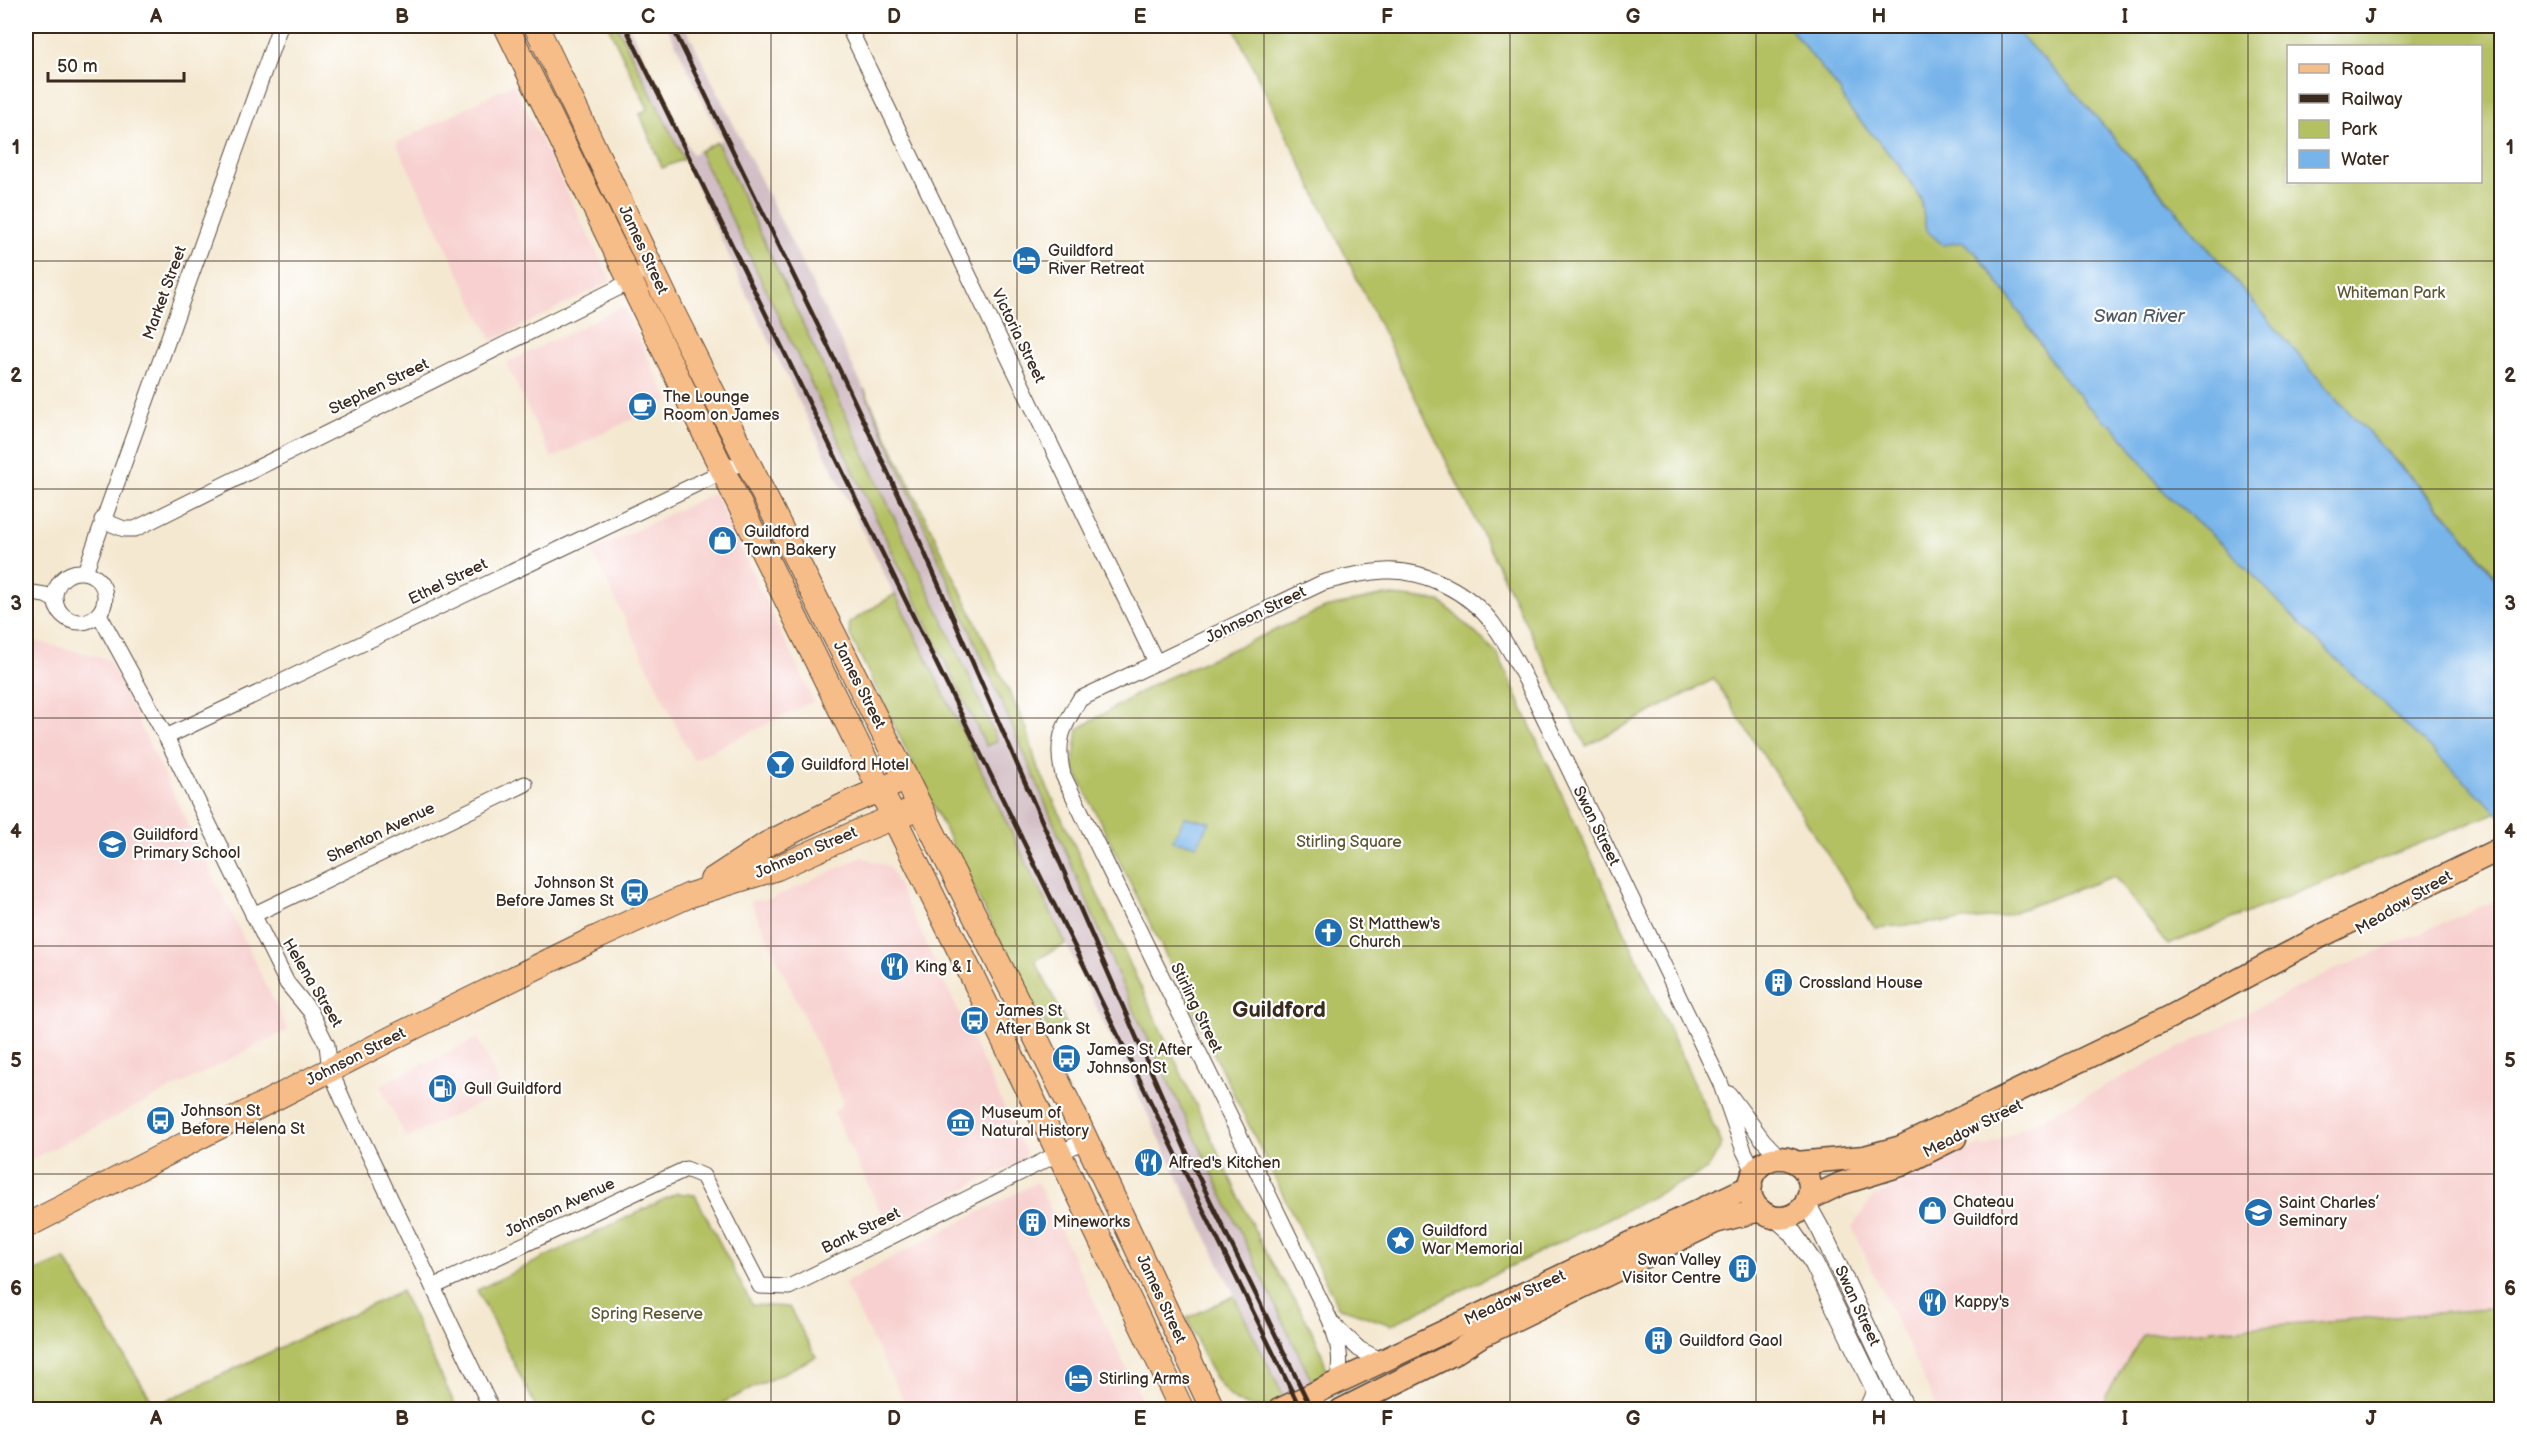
<svg xmlns="http://www.w3.org/2000/svg" width="2527" height="1435" font-family="'Balsamiq Sans',sans-serif">
<style>
.built{fill:#f7d0cf}
.industrial{fill:#d2bec5}
.green{fill:#b4c163;stroke:#787640;stroke-width:1.5;fill-rule:evenodd}
.water{fill:#77b4ea;stroke:#596f84;stroke-width:1.5}
.lines{fill:none;stroke-linecap:round;stroke-linejoin:round}
.minor-casing{stroke:#574639;stroke-width:17}
.tertiary-casing{stroke:#574639;stroke-width:20}
.primary-casing{stroke:#574639;stroke-width:25}
.trunk-casing{stroke:#574639;stroke-width:26}
.minor{stroke:#fff;stroke-width:15}
.tertiary{stroke:#fff;stroke-width:18}
.primary{stroke:#f7bd88;stroke-width:22}
.trunk{stroke:#f7bd88;stroke-width:24}
.rail{stroke:#3b2a1e;stroke-width:4.5}
.grid{fill:none;stroke:#3b2a1e;stroke-width:1.5;stroke-opacity:0.55}
.labels{text-anchor:middle;dominant-baseline:central;stroke-width:4.5;stroke-linejoin:round;paint-order:stroke}
.street-label{font-size:16px;fill:#3b2a1e;stroke:#fff}
.poi-label{font-size:16px;fill:#3b2a1e;stroke:#fff;text-anchor:start}
.park-label{font-size:16px;fill:#5f5733;stroke:#fff}
.water-label{font-size:18px;font-style:italic;fill:#505a65;stroke:#fff}
.district-label{font-size:22px;font-weight:bold;fill:#3b2a1e;stroke:#fff}
.neatline{fill:none;stroke:#3b2a1e;stroke-width:2}
.grid-label{font-size:20px;text-anchor:middle;font-weight:bold;fill:#3b2a1e}
</style>
<rect width="100%" height="100%" fill="#fff"/>
<filter id="ink" filterUnits="userSpaceOnUse"><feTurbulence type="fractalNoise" baseFrequency=".0167" numOctaves="2"/><feDisplacementMap in="SourceGraphic" scale="12" xChannelSelector="R" yChannelSelector="G"/><feConvolveMatrix kernelMatrix="1 2 1 2 8 2 1 2 1" color-interpolation-filters="sRGB"/></filter>
<filter id="wash" filterUnits="userSpaceOnUse"><feTurbulence type="fractalNoise" baseFrequency=".008" numOctaves="4" result="noise"/><feDisplacementMap in="SourceGraphic" scale="24" xChannelSelector="R" yChannelSelector="G"/><feGaussianBlur stdDeviation="1.35" result="paint"/><feColorMatrix in="noise" values="0 0 0 0 0 0 0 0 0 0 0 0 0 0 0 0 0 1.4 0 .05"/><feComposite in="paint" operator="in"/></filter>
<g filter="url(#wash)">
<rect width="100%" height="100%" fill="#f4e8d0"/>
<!-- built -->
<g class="built">
<path d="M 513,84 L 611,281 L 492,341 L 396,143 Z"/>
<path d="M 623,306 L 669,401 L 552,458 L 506,363 Z"/>
<path d="M 714,493 L 814,701 L 693,760 L 592,551 Z"/>
<path d="M 26,639 L 108,659 L 288,1030 L 26,1162 Z"/>
<path d="M 862,857 L 889,866 L 1026,1153 L 1020,1162 L 887,1226 L 834,1113 L 844,1102 L 750,901 L 771,899 Z"/>
<path d="M 2501,898 L 2501,1409 L 1938,1409 L 1852,1227 L 1874,1196 L 1982,1144 L 1984,1148 L 2318,977 Z"/>
<path d="M 478,1038 L 503,1092 L 406,1138 L 380,1085 Z"/>
<path d="M 1037,1182 L 1146,1409 L 908,1409 L 844,1283 Z"/>
</g>
<!-- industrial -->
<path class="industrial" d="M 617,26 L 629,26 L 692,154 L 699,151 L 986,746 L 969,676 L 717,142 L 722,139 L 667,26 L 685,26 L 864,389 L 1027,760 L 1124,989 L 1314,1386 L 1284,1398 L 1066,944 L 747,295 L 684,159 Z"/>
<!-- green -->
<g class="green">
<path d="M 608,26 L 617,26 L 684,159 L 662,168 L 640,114 L 648,109 Z"/>
<path d="M 1233,26 L 1788,26 L 1840,91 L 1849,108 L 1899,165 L 1921,199 L 1926,230 L 1963,242 L 1977,254 L 2012,301 L 2057,370 L 2089,407 L 2118,431 L 2166,494 L 2225,546 L 2312,636 L 2498,812 L 2168,945 L 2114,876 L 2000,917 L 1875,928 L 1714,679 L 1586,746 Z"/>
<path d="M 2011,26 L 2501,26 L 2501,585 C 2453,511 2382,451 2324,385 C 2220,265 2122,139 2011,26 ZM 2288,46 L 2480,46 L 2480,182 L 2288,182 Z"/>
<path d="M 717,142 L 969,676 L 997,741 L 986,746 L 699,151 Z"/>
<path d="M 864,389 L 1027,729 L 1036,763 L 1246,1212 C 1254,1229 1262,1246 1272,1263 C 1292,1298 1317,1330 1327,1371 L 1314,1386 L 1124,989 L 1027,760 Z"/>
<path d="M 895,594 L 1066,944 L 1035,960 L 1066,1023 L 1049,1030 L 1019,981 L 850,635 L 849,623 Z"/>
<path d="M 1384,595 L 1440,601 L 1497,653 L 1722,1144 L 1707,1170 L 1391,1325 L 1338,1307 L 1073,766 L 1078,729 L 1154,684 L 1325,608 Z"/>
<path d="M 677,1193 L 695,1195 L 752,1305 L 789,1307 L 816,1357 L 710,1409 L 537,1409 L 477,1290 Z"/>
<path d="M 65,1259 L 155,1406 L 401,1291 L 457,1409 L 26,1409 L 26,1275 Z"/>
<path d="M 1234,1296 L 1284,1398 C 1279,1400 1273,1404 1267,1406 C 1222,1418 1202,1349 1187,1318 Z"/>
<path d="M 2501,1308 L 2501,1409 L 2107,1409 L 2106,1396 L 2143,1335 Z"/>
</g>
<!-- water -->
<g class="water">
<path d="M 1788,26 L 2011,26 L 2069,85 L 2330,392 L 2458,528 L 2501,585 L 2501,816 L 2312,636 L 2225,546 L 2166,494 L 2118,431 L 2089,407 L 2057,370 L 2012,301 L 1977,254 L 1963,242 L 1943,245 L 1926,230 L 1921,199 L 1899,165 L 1849,108 L 1840,91 Z"/>
<path d="M 1185,817 L 1210,822 L 1197,845 L 1172,841 Z"/>
</g>
</g>
<g filter="url(#ink)">
<g class="lines">
<defs>
<g id="minor">
<path d="M 848,26 L 1156,662"/>
<path d="M 102,520 L 124,529 L 135,529 L 616,289 L 637,276"/>
<circle cx="80" cy="597" r="25"/>
<path d="M 85,572 L 280,26"/>
<path d="M 26,592 L 45,595 L 55,600"/>
<path d="M 99,614 L 166,737 L 287,983 L 310,1011 L 327,1045 L 330,1070 L 343,1100 L 492,1410"/>
<path d="M 166,737 L 747,460"/>
<path d="M 253,915 L 525,784"/>
<path d="M 1729,1094 L 1763,1140 L 1781,1159"/>
<path d="M 433,1287 L 686,1169 L 703,1176 L 760,1286 L 789,1287 L 1086,1140"/>
<path d="M 1334,1325 L 1359,1349 L 1382,1361"/>
<path d="M 1337,1382 C 1343,1359 1338,1342 1330,1320 L 1063,775 C 1055,741 1062,728 1080,699 L 1322,583 C 1343,577 1363,572 1385,571 C 1425,569 1470,593 1493,624 C 1506,642 1516,661 1526,680 L 1720,1082 L 1744,1151 L 1755,1173"/>
<path d="M 1866,1410 L 1875,1389"/>
</g>
<g id="tertiary">
<path d="M 1806,1203 L 1822,1232 L 1906,1410"/>
<path d="M 1775,1217 L 1792,1232 L 1814,1264 L 1885,1410"/>
</g>
<g id="primary">
<circle cx="1780" cy="1188" r="30"/>
<path d="M 1796,1163 L 1864,1157 L 1901,1147 L 2168,1018 L 2325,934 L 2502,848"/>
<path d="M 1807,1200 L 1840,1184 L 1901,1165 L 1955,1138"/>
<path d="M 1279,1410 L 1751,1186"/>
<path d="M 1341,1410 L 1453,1354 L 1481,1336 L 1715,1222 L 1760,1210"/>
</g>
<g id="trunk">
<path d="M 506,26 L 723,471 L 1044,1122 L 1182,1410"/>
<path d="M 536,26 L 674,315 L 1071,1108 L 1213,1410"/>
<path d="M 712,880 L 767,844 L 851,802 L 896,783"/>
<path d="M 26,1226 L 398,1035 L 598,937 L 690,895 L 777,868 L 862,830 L 910,811"/>
</g>
</defs>
<!-- minor casing -->
<use href="#minor" class="minor-casing"/>
<!-- tertiary casing -->
<use href="#tertiary" class="tertiary-casing"/>
<!-- primary casing -->
<use href="#primary" class="primary-casing"/>
<!-- trunk casing -->
<use href="#trunk" class="trunk-casing"/>
<!-- minor -->
<use href="#minor" class="minor"/>
<!-- tertiary -->
<use href="#tertiary" class="tertiary"/>
<!-- primary -->
<use href="#primary" class="primary"/>
<!-- trunk -->
<use href="#trunk" class="trunk"/>
<!-- rail -->
<g class="rail">
<path d="M 625,26 L 1301,1410"/>
<path d="M 672,26 L 843,377 L 913,526 L 1186,1151 L 1312,1410"/>
</g>
</g>
</g>
<!-- grid -->
<path class="grid" d="M 279,26 L 279,1410M 525,26 L 525,1410M 771,26 L 771,1410M 1017,26 L 1017,1410M 1264,26 L 1264,1410M 1510,26 L 1510,1410M 1756,26 L 1756,1410M 2002,26 L 2002,1410M 2248,26 L 2248,1410M 26,261 L 2502,261M 26,489 L 2502,489M 26,718 L 2502,718M 26,946 L 2502,946M 26,1174 L 2502,1174"/>
<!-- icons -->
<defs>
<symbol id="hotel-disc" viewBox="-11 -11 22 22"><circle r="9.5" fill="#1f6fb2" stroke="#fff"/><path d="M-6-4.5h1.5V1H6V5H4.5V3h-9V5H-6ZM-4 0a1.8 1.8 0 1 1 3.6 0ZM.5 0V-2.5h3Q6-2.5 6 0Z" fill="#fff"/></symbol>
<symbol id="cafe-disc" viewBox="-11 -11 22 22"><circle r="9.5" fill="#1f6fb2" stroke="#fff"/><path d="M-5.5-4.5H6V0H3Q3 3.5 0 3.5H-2.5Q-5.5 3.5-5.5 0ZM3-3.2v2h1.7v-2ZM-6 4.5H4V6H-6Z" fill="#fff"/></symbol>
<symbol id="shop-disc" viewBox="-11 -11 22 22"><circle r="9.5" fill="#1f6fb2" stroke="#fff"/><path d="M-5-2.5h2.3a2.7 3.5 0 0 1 5.4 0H5L5.5 6h-11ZM-1.5-2.5h3a1.5 2.3 0 0 0-3 0Z" fill="#fff"/></symbol>
<symbol id="bar-disc" viewBox="-11 -11 22 22"><circle r="9.5" fill="#1f6fb2" stroke="#fff"/><path d="M-6-5H6L.8 .8V4.5H3.5V6h-7V4.5H-.8V.8Z" fill="#fff"/></symbol>
<symbol id="school-disc" viewBox="-11 -11 22 22"><circle r="9.5" fill="#1f6fb2" stroke="#fff"/><path d="M0-5L7-2L0 1L-7-2ZM-4 1L0 2.5L4 1V4Q0 6-4 4Z" fill="#fff"/></symbol>
<symbol id="bus-disc" viewBox="-11 -11 22 22"><circle r="9.5" fill="#1f6fb2" stroke="#fff"/><path d="M-5-6H5V4H4V6H2V4H-2V6H-4V4H-5ZM-3.5-4V0h7V-4ZM-3.5 1.2v1.5H-2V1.2ZM2 1.2v1.5H3.5V1.2Z" fill="#fff"/></symbol>
<symbol id="church-disc" viewBox="-11 -11 22 22"><circle r="9.5" fill="#1f6fb2" stroke="#fff"/><path d="M-1.2-6h2.4v3.5h3.3v2.4h-3.3V6h-2.4V-.1h-3.3v-2.4h3.3Z" fill="#fff"/></symbol>
<symbol id="restaurant-disc" viewBox="-11 -11 22 22"><circle r="9.5" fill="#1f6fb2" stroke="#fff"/><path d="M-5-6h1v4h1v-4h1v4h1v-4h1v5L-1.5 .5V6h-2V.5L-5-1ZM5-6V6H3V1.5H1.5Q1.5-4 5-6Z" fill="#fff"/></symbol>
<symbol id="building-disc" viewBox="-11 -11 22 22"><circle r="9.5" fill="#1f6fb2" stroke="#fff"/><path d="M-4-6H4V6H1V3H-1V6H-4ZM-2.5-4.3h1.7v1.8h-1.7ZM.8-4.3h1.7v1.8H.8ZM-2.5-1h1.7V.8h-1.7ZM.8-1h1.7V.8H.8Z" fill="#fff"/></symbol>
<symbol id="fuel-disc" viewBox="-11 -11 22 22"><circle r="9.5" fill="#1f6fb2" stroke="#fff"/><path d="M-5.5-6h7V0h2V4h1.3V-2.5L3-4.5l.8-.8L6-3V5H2.5V1h-1V6h-7ZM-4.2-4.7v3.2H.2V-4.7Z" fill="#fff"/></symbol>
<symbol id="museum-disc" viewBox="-11 -11 22 22"><circle r="9.5" fill="#1f6fb2" stroke="#fff"/><path d="M0-6L6-3V-2H-6V-3ZM-5-1h2V3h-2ZM-1-1h2V3h-2ZM3-1h2V3H3ZM-6 4H6V6H-6Z" fill="#fff"/></symbol>
<symbol id="university-disc" viewBox="-11 -11 22 22"><circle r="9.5" fill="#1f6fb2" stroke="#fff"/><path d="M0-5L7-2L0 1L-7-2ZM-4 1L0 2.5L4 1V4Q0 6-4 4Z" fill="#fff"/></symbol>
<symbol id="sight-disc" viewBox="-11 -11 22 22"><circle r="9.5" fill="#1f6fb2" stroke="#fff"/><path d="M0-6L1.8-2.2L6-1.7L2.9 1.2L3.7 5.4L0 3.3L-3.7 5.4L-2.9 1.2L-6-1.7L-1.8-2.2Z" fill="#fff"/></symbol>
</defs>
<g fill-rule="evenodd">
<use href="#hotel-disc" x="1010" y="244" width="33" height="33"/>
<use href="#cafe-disc" x="626" y="390" width="33" height="33"/>
<use href="#shop-disc" x="706" y="524" width="33" height="33"/>
<use href="#bar-disc" x="764" y="748" width="33" height="33"/>
<use href="#school-disc" x="96" y="828" width="33" height="33"/>
<use href="#bus-disc" x="618" y="876" width="33" height="33"/>
<use href="#church-disc" x="1312" y="916" width="33" height="33"/>
<use href="#restaurant-disc" x="878" y="950" width="33" height="33"/>
<use href="#building-disc" x="1762" y="966" width="33" height="33"/>
<use href="#bus-disc" x="958" y="1004" width="33" height="33"/>
<use href="#bus-disc" x="1050" y="1042" width="33" height="33"/>
<use href="#fuel-disc" x="426" y="1072" width="33" height="33"/>
<use href="#bus-disc" x="144" y="1104" width="33" height="33"/>
<use href="#museum-disc" x="944" y="1106" width="33" height="33"/>
<use href="#restaurant-disc" x="1132" y="1146" width="33" height="33"/>
<use href="#shop-disc" x="1916" y="1194" width="33" height="33"/>
<use href="#university-disc" x="2242" y="1196" width="33" height="33"/>
<use href="#building-disc" x="1016" y="1206" width="33" height="33"/>
<use href="#sight-disc" x="1384" y="1224" width="33" height="33"/>
<use href="#building-disc" x="1726" y="1252" width="33" height="33"/>
<use href="#restaurant-disc" x="1916" y="1286" width="33" height="33"/>
<use href="#building-disc" x="1642" y="1324" width="33" height="33"/>
<use href="#hotel-disc" x="1062" y="1362" width="33" height="33"/>
</g>
<g class="labels">
<!-- street labels -->
<g class="street-label">
<text transform="translate(643 250) rotate(65)">James Street</text>
<text transform="translate(165 293) rotate(-70)">Market Street</text>
<text transform="translate(1018 336) rotate(64)">Victoria Street</text>
<text transform="translate(379 387) rotate(-26)">Stephen Street</text>
<text transform="translate(448 582) rotate(-26)">Ethel Street</text>
<text transform="translate(1256 615) rotate(-26)">Johnson Street</text>
<text transform="translate(859 685) rotate(63)">James Street</text>
<text transform="translate(1596 826) rotate(64)">Swan Street</text>
<text transform="translate(381 833) rotate(-26)">Shenton Avenue</text>
<text transform="translate(806 853) rotate(-23)">Johnson Street</text>
<text transform="translate(2404 903) rotate(-31)">Meadow Street</text>
<text transform="translate(312 983) rotate(59)">Helena Street</text>
<text transform="translate(1196 1008) rotate(64)">Stirling Street</text>
<text transform="translate(356 1057) rotate(-27)">Johnson Street</text>
<text transform="translate(1973 1129) rotate(-27)">Meadow Street</text>
<text transform="translate(560 1208) rotate(-25)">Johnson Avenue</text>
<text transform="translate(861 1231) rotate(-26)">Bank Street</text>
<text transform="translate(1515 1298) rotate(-25)">Meadow Street</text>
<text transform="translate(1161 1299) rotate(65)">James Street</text>
<text transform="translate(1857 1306) rotate(65)">Swan Street</text>
</g>
<!-- poi labels -->
<g class="poi-label">
<text x="1048" y="251">Guildford<tspan x="1048" dy="18">River Retreat</tspan></text>
<text x="663" y="397">The Lounge<tspan x="663" dy="18">Room on James</tspan></text>
<text x="744" y="532">Guildford<tspan x="744" dy="18">Town Bakery</tspan></text>
<text x="801" y="765">Guildford Hotel</text>
<text x="133" y="835">Guildford<tspan x="133" dy="18">Primary School</tspan></text>
<text x="614" y="883" text-anchor="end">Johnson St<tspan x="614" dy="18">Before James St</tspan></text>
<text x="1349" y="924">St Matthew's<tspan x="1349" dy="18">Church</tspan></text>
<text x="915" y="967">King &amp; I</text>
<text x="1799" y="983">Crossland House</text>
<text x="996" y="1011">James St<tspan x="996" dy="18">After Bank St</tspan></text>
<text x="1087" y="1050">James St After<tspan x="1087" dy="18">Johnson St</tspan></text>
<text x="464" y="1089">Gull Guildford</text>
<text x="181" y="1111">Johnson St<tspan x="181" dy="18">Before Helena St</tspan></text>
<text x="981" y="1113">Museum of<tspan x="981" dy="18">Natural History</tspan></text>
<text x="1169" y="1163">Alfred's Kitchen</text>
<text x="1953" y="1202">Chateau<tspan x="1953" dy="18">Guildford</tspan></text>
<text x="2279" y="1203">Saint Charles’<tspan x="2279" dy="18">Seminary</tspan></text>
<text x="1053" y="1222">Mineworks</text>
<text x="1422" y="1231">Guildford<tspan x="1422" dy="18">War Memorial</tspan></text>
<text x="1721" y="1260" text-anchor="end">Swan Valley<tspan x="1721" dy="18">Visitor Centre</tspan></text>
<text x="1954" y="1302">Kappy's</text>
<text x="1679" y="1341">Guildford Gaol</text>
<text x="1099" y="1379">Stirling Arms</text>
</g>
<!-- park labels -->
<g class="park-label">
<text x="2391" y="293">Whiteman Park</text>
<text x="1349" y="842">Stirling Square</text>
<text x="647" y="1314">Spring Reserve</text>
</g>
<!-- water labels -->
<g class="water-label">
<text x="2139" y="316">Swan River</text>
</g>
<!-- district labels -->
<g class="district-label">
<text x="1279" y="1010">Guildford</text>
</g>
</g>
<!-- margin -->
<rect width="2527" height="1435" fill="none" stroke="#fff" stroke-width="66"/>
<!-- legend -->
<rect x="2287" y="45" width="195" height="138" fill="#ffffff" stroke="#b1aaa5" stroke-width="1.5"/>
<rect x="2299" y="64" width="30" height="9" fill="#f7bd88" stroke="#b1aaa5" stroke-width="1.5"/>
<text x="2341" y="75" font-size="18" fill="#3b2a1e">Road</text>
<rect x="2299" y="94" width="30" height="9" fill="#3b2a1e" stroke="#b1aaa5" stroke-width="1.5"/>
<text x="2341" y="105" font-size="18" fill="#3b2a1e">Railway</text>
<rect x="2299" y="120" width="30" height="18" fill="#b4c163" stroke="#b1aaa5" stroke-width="1.5"/>
<text x="2341" y="135" font-size="18" fill="#3b2a1e">Park</text>
<rect x="2299" y="150" width="30" height="18" fill="#77b4ea" stroke="#b1aaa5" stroke-width="1.5"/>
<text x="2341" y="165" font-size="18" fill="#3b2a1e">Water</text>
<!-- scale -->
<path d="M48 72v9h136v-9" fill="none" stroke="#3b2a1e" stroke-width="3"/>
<text x="57" y="72" font-size="18" fill="#3b2a1e" stroke="#ffffff" stroke-width="4.5" paint-order="stroke">50 m</text>
<rect x="33" y="33" width="2461" height="1369" class="neatline"/>
<g class="grid-label">
<text x="156" y="23">A</text>
<text x="402" y="23">B</text>
<text x="648" y="23">C</text>
<text x="894" y="23">D</text>
<text x="1140" y="23">E</text>
<text x="1387" y="23">F</text>
<text x="1633" y="23">G</text>
<text x="1879" y="23">H</text>
<text x="2125" y="23">I</text>
<text x="2371" y="23">J</text>
<text x="16" y="154">1</text>
<text x="2510" y="154">1</text>
<text x="16" y="382">2</text>
<text x="2510" y="382">2</text>
<text x="16" y="610">3</text>
<text x="2510" y="610">3</text>
<text x="16" y="838">4</text>
<text x="2510" y="838">4</text>
<text x="16" y="1067">5</text>
<text x="2510" y="1067">5</text>
<text x="16" y="1295">6</text>
<text x="2510" y="1295">6</text>
<text x="156" y="1425">A</text>
<text x="402" y="1425">B</text>
<text x="648" y="1425">C</text>
<text x="894" y="1425">D</text>
<text x="1140" y="1425">E</text>
<text x="1387" y="1425">F</text>
<text x="1633" y="1425">G</text>
<text x="1879" y="1425">H</text>
<text x="2125" y="1425">I</text>
<text x="2371" y="1425">J</text>
</g>
</svg>
